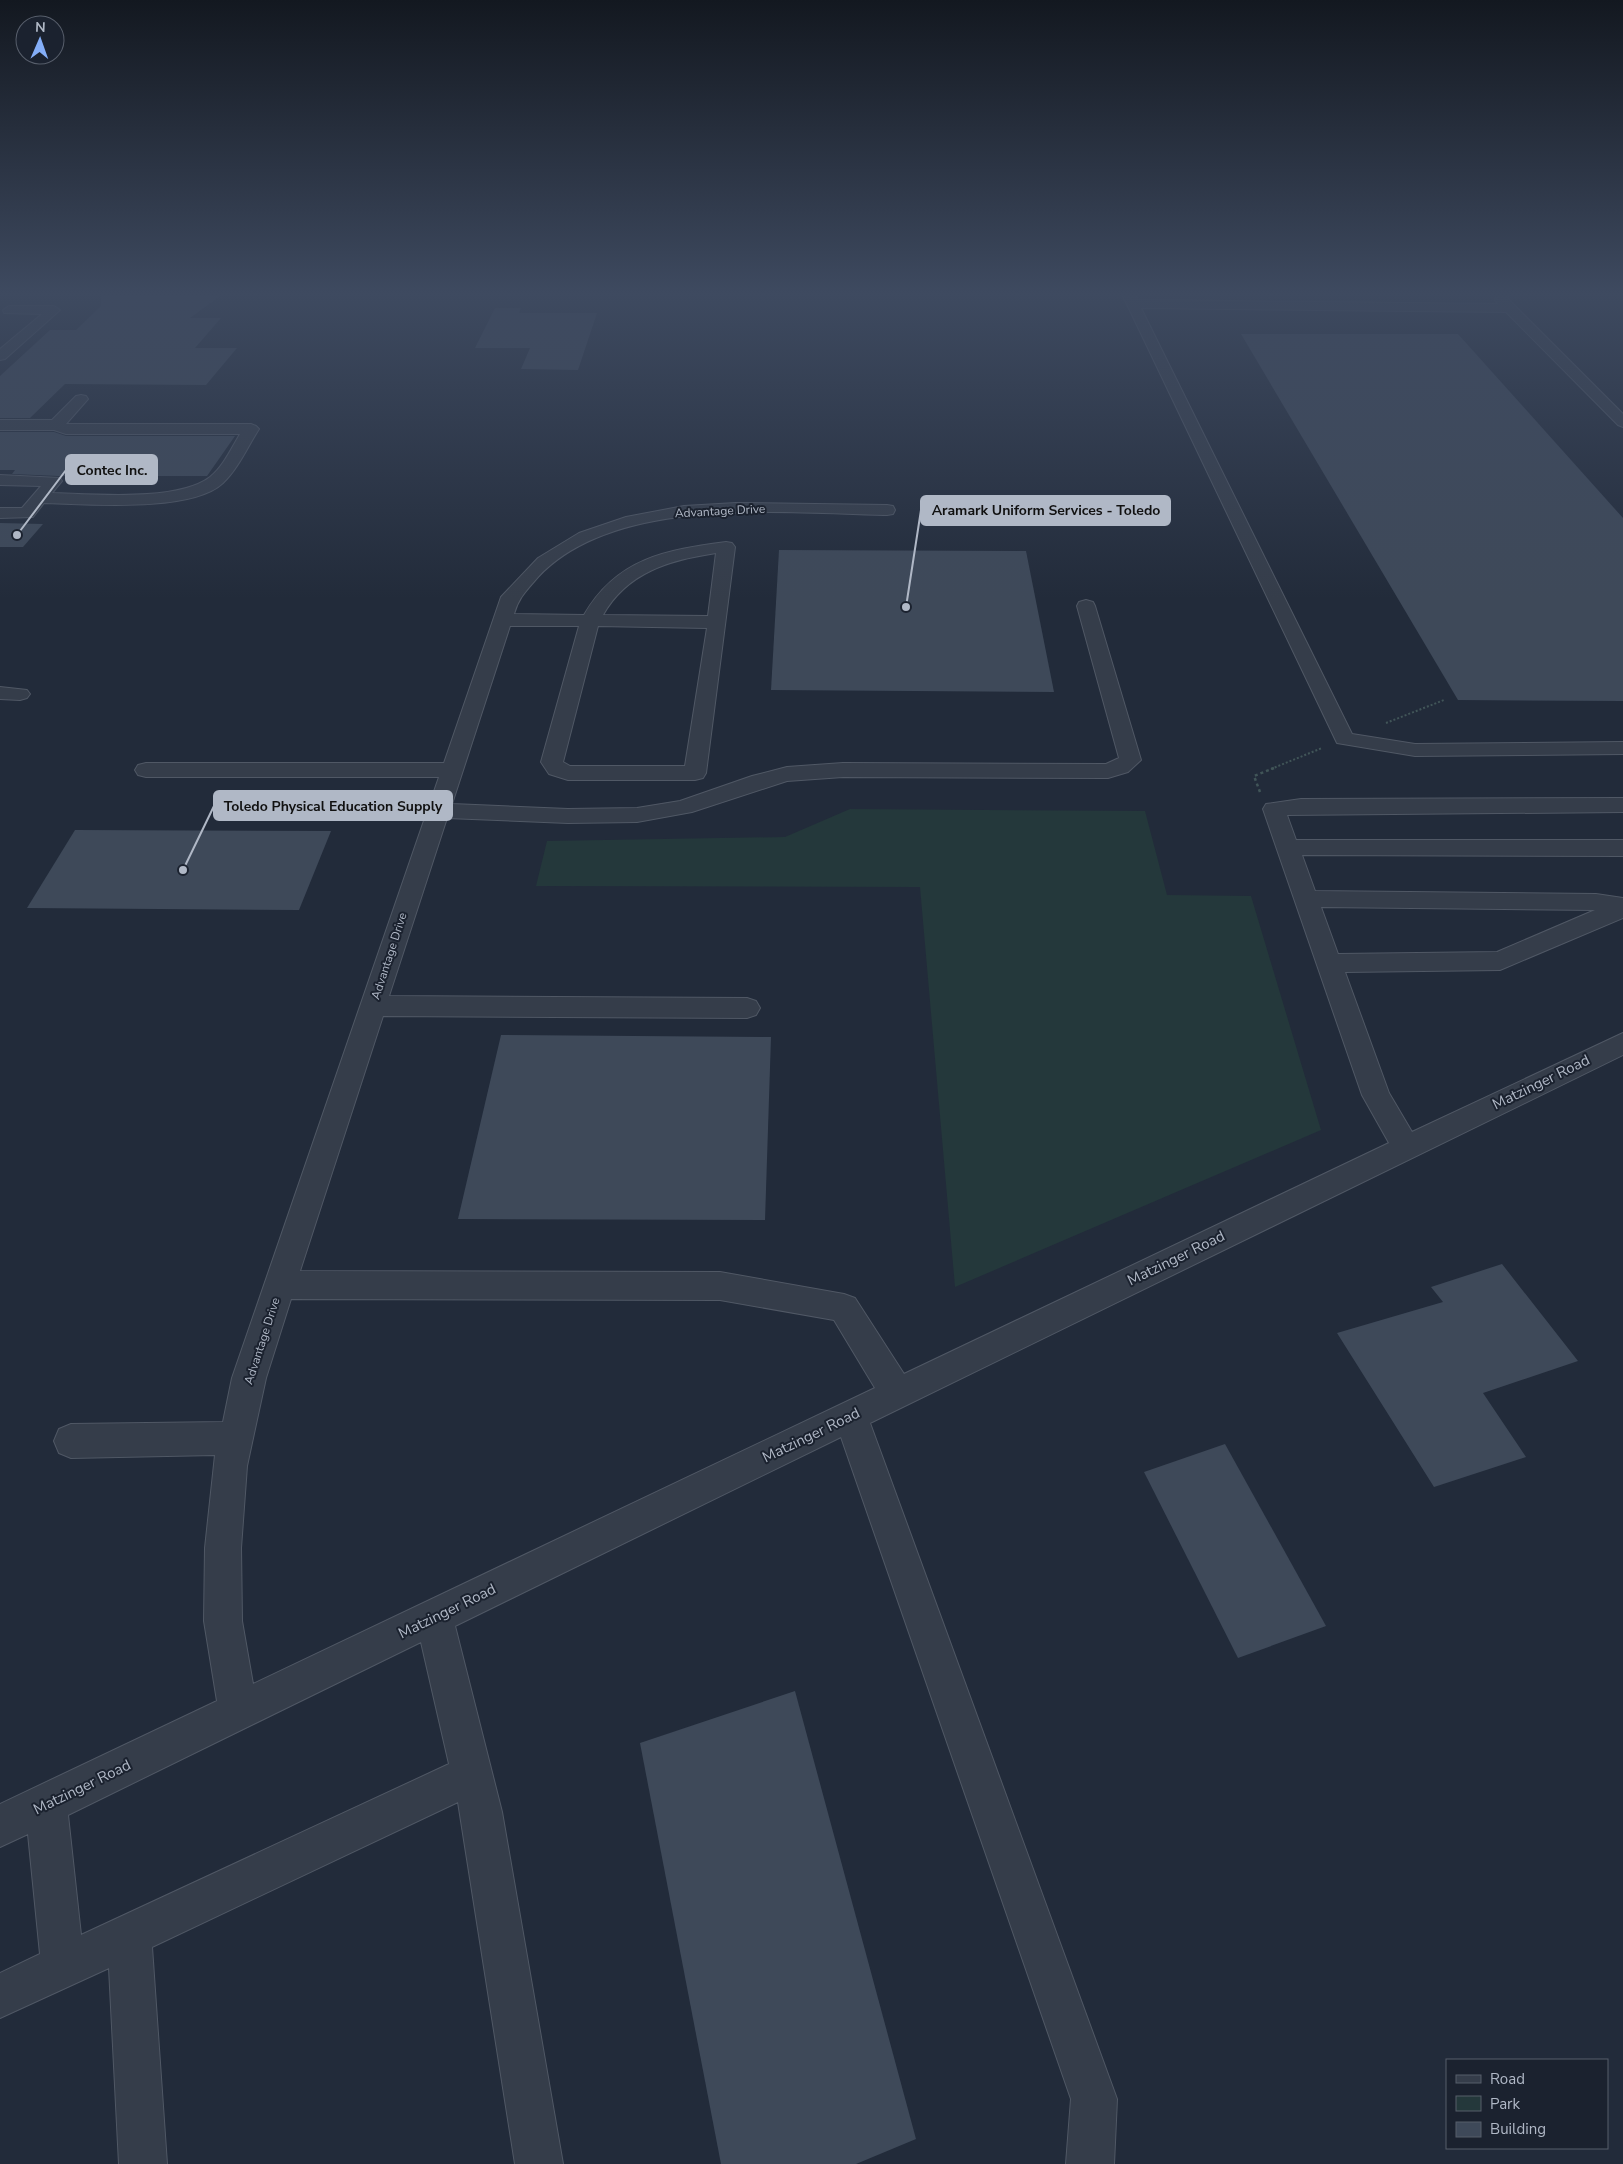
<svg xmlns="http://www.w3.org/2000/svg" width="1623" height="2164" font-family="'Nunito Sans',sans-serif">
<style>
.green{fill:#24383b}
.building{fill:#3e4959}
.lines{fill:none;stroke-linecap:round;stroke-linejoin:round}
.minor-casing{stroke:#505865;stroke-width:2}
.path-far1{stroke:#415558;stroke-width:2;stroke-dasharray:2 2;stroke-linecap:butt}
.path{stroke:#415558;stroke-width:2.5;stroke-dasharray:3 3;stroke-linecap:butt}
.minor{fill:#353d4a;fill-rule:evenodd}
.labels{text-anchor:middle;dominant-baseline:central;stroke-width:4;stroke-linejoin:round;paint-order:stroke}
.street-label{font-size:12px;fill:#b0b8c6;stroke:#1b222f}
.near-street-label{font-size:15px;fill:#b0b8c6;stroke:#1b222f}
.leader{fill:none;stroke:#b0b8c6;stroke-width:2}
.callout-dot{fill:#b0b8c6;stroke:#1b222f;stroke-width:2}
.callout{fill:#b0b8c6;stroke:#b0b8c6;stroke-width:2}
.callout-label{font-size:14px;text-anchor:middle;font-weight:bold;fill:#111}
</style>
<rect width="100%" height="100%" fill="#222b3a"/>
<!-- green -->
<path class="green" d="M 850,809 L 1145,811 L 1167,895 L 1251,896 L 1321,1130 L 955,1287 L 920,887 L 536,886 L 547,841 L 785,837 Z"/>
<!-- building -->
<g class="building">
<path d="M 101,296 L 220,296 L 190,318 L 221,318 L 195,348 L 237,348 L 206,385 L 65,384 L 30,418 L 0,418 L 0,376 L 50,330 L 76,330 L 101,306 Z"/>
<path d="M 495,308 L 521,308 L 519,313 L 597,313 L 578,370 L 521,369 L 530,348 L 475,348 Z"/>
<path d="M 1241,334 L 1458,334 L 1623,518 L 1623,701 L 1458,700 Z"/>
<path d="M 0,432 L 54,432 L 66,436 L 235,436 L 207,476 L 58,476 L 12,474 L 15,470 L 0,470 Z"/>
<path d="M 0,523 L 43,524 L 23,547 L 0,547 Z"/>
<path d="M 779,550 L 1026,551 L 1054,692 L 771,690 Z"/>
<path d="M 75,830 L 331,831 L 299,910 L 27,908 Z"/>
<path d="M 501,1035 L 771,1037 L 765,1220 L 458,1219 Z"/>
<path d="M 1502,1264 L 1578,1361 L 1483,1393 L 1526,1457 L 1434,1487 L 1337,1333 L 1443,1302 L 1431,1287 Z"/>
<path d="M 1225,1444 L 1326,1626 L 1238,1658 L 1144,1472 Z"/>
<path d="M 795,1691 L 916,2139 L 856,2164 L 721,2164 L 640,1743 Z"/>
</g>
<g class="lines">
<defs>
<g id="minor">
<path d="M 1123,296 L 1136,296 L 1137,300 L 1498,304 L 1495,300 L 1496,296 L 1508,296 L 1508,299 L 1623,414 L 1623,427 L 1618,425 L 1506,312 L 1141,308 L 1352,734 L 1415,744 L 1623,742 L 1623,754 L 1415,756 L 1337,743 Z"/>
<path d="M 9,306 L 54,306 L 60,310 L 5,359 L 0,360 L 0,349 L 42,314 L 4,313 L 3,310 Z"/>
<path d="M 81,395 L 86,396 L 88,399 L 66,424 L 251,424 L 256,426 L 259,429 C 248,446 238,469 223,483 C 191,513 87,504 44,503 L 33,517 L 0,518 L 0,508 L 22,508 L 41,486 L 0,485 L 0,475 L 60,478 L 62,481 L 52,493 C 93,494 177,502 210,477 C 223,467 232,447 240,434 L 66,434 L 54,430 L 0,430 L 0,420 L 52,420 L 76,396 Z"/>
<path d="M 736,503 L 887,505 L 893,506 L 895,510 L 893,514 L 887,515 C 784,513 615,495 538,577 C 526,591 519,597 514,614 L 584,615 C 617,558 666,550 726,542 L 732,543 L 735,547 L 706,773 L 703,778 L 695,780 L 568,780 L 549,774 L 541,762 L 579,626 L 510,626 L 452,804 L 568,809 L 637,808 L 680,801 L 752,776 L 787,767 L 843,763 L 1106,764 L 1119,758 L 1077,606 L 1079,602 L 1086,600 L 1093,602 L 1095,606 L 1141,760 L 1128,772 L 1108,778 L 843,777 L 787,781 L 692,812 L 637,822 L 568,823 L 447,818 L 389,996 L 747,998 L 756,1001 L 760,1008 L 756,1015 L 747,1018 L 383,1016 L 300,1271 L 720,1272 L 844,1294 L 855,1298 L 904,1374 L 1389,1143 L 1362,1095 L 1263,809 L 1266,804 L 1301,799 L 1623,798 L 1623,812 L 1287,815 L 1296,840 L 1623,840 L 1623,856 L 1302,855 L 1315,891 L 1596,894 L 1623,898 L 1623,918 L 1500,970 L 1345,972 L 1389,1093 L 1412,1132 L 1623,1033 L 1623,1055 L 870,1423 L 1117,2099 L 1114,2164 L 1066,2164 L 1071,2099 L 841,1437 L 455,1626 L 502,1812 L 563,2164 L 515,2164 L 458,1802 L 152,1947 L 167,2164 L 119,2164 L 109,1968 L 0,2018 L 0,1973 L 40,1954 L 28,1834 L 0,1847 L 0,1804 L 217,1701 L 204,1621 L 205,1548 L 215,1455 L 71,1458 L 59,1453 L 54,1441 L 59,1429 L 71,1424 L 223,1422 L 232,1378 L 439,777 L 146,777 L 138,775 L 135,770 L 138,765 L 146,763 L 444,763 L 501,597 L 538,558 L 579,533 L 626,517 L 684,506 ZM 716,553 L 708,616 L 603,615 C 627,572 670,560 716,553 ZM 598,626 L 707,628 L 685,766 L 570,766 L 563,762 ZM 1321,907 L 1595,910 L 1497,952 L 1338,954 ZM 291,1299 L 720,1300 L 834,1320 L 875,1388 L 253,1684 L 242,1621 L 241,1548 L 247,1466 L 266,1378 ZM 421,1642 L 449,1764 L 81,1935 L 68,1815 Z"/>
<path d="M 0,687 L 27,690 L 30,694 L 27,698 L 20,700 L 0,699 Z"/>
</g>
</defs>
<!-- minor casing -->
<use href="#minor" class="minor-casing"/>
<!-- path-far1 -->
<g class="path-far1">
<path d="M 1386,723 L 1444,700"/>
<path d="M 1271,769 L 1322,748"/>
</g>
<!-- path -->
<path class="path" d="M 1260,792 L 1254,776 L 1274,768"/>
<!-- minor -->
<use href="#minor" class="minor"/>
</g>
<!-- sky -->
<linearGradient id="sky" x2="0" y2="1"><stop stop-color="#131820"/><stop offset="0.49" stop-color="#3e4a60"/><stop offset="1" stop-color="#3e4a60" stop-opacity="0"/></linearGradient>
<rect width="1623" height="599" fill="url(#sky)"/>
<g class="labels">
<!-- street labels -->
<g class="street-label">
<text transform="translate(720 511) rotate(-3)">Advantage Drive</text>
<text transform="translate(389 956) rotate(-72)">Advantage Drive</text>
<text transform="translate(262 1341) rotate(-72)">Advantage Drive</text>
</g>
<!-- near-street labels -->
<g class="near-street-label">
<text transform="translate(1541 1082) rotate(-26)">Matzinger Road</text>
<text transform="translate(1176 1258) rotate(-26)">Matzinger Road</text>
<text transform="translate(811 1435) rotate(-26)">Matzinger Road</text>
<text transform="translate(447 1611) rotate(-26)">Matzinger Road</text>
<text transform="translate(82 1787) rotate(-26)">Matzinger Road</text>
</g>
</g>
<!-- callouts -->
<path class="leader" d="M17 535L66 470M906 607L921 510M183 870L214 806"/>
<g class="callout-dot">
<circle cx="17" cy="535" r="5"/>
<circle cx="906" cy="607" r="5"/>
<circle cx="183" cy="870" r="5"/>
</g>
<g class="callout">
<rect x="66" y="455" width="91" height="29" rx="5"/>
<rect x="921" y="496" width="249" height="29" rx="5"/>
<rect x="214" y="791" width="238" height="29" rx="5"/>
</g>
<g class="callout-label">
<text x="112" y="475">Contec Inc.</text>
<text x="1046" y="515">Aramark Uniform Services - Toledo</text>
<text x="333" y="811">Toledo Physical Education Supply</text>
</g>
<!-- legend -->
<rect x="1446" y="2059" width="162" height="90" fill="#1b222f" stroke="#575e6b"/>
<rect x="1456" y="2075" width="25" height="8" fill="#353d4a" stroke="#575e6b"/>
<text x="1490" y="2084" font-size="15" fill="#b0b8c6">Road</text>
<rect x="1456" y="2096" width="25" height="15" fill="#24383b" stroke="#575e6b"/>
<text x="1490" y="2109" font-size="15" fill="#b0b8c6">Park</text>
<rect x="1456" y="2122" width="25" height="15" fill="#3e4959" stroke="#575e6b"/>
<text x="1490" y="2134" font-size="15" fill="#b0b8c6">Building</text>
<!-- north arrow -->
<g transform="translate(40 40) rotate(2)"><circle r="24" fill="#1b222f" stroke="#575e6b"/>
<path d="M0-4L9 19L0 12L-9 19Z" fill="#84aef8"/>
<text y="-8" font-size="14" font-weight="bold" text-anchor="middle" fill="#b0b8c6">N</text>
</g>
</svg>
